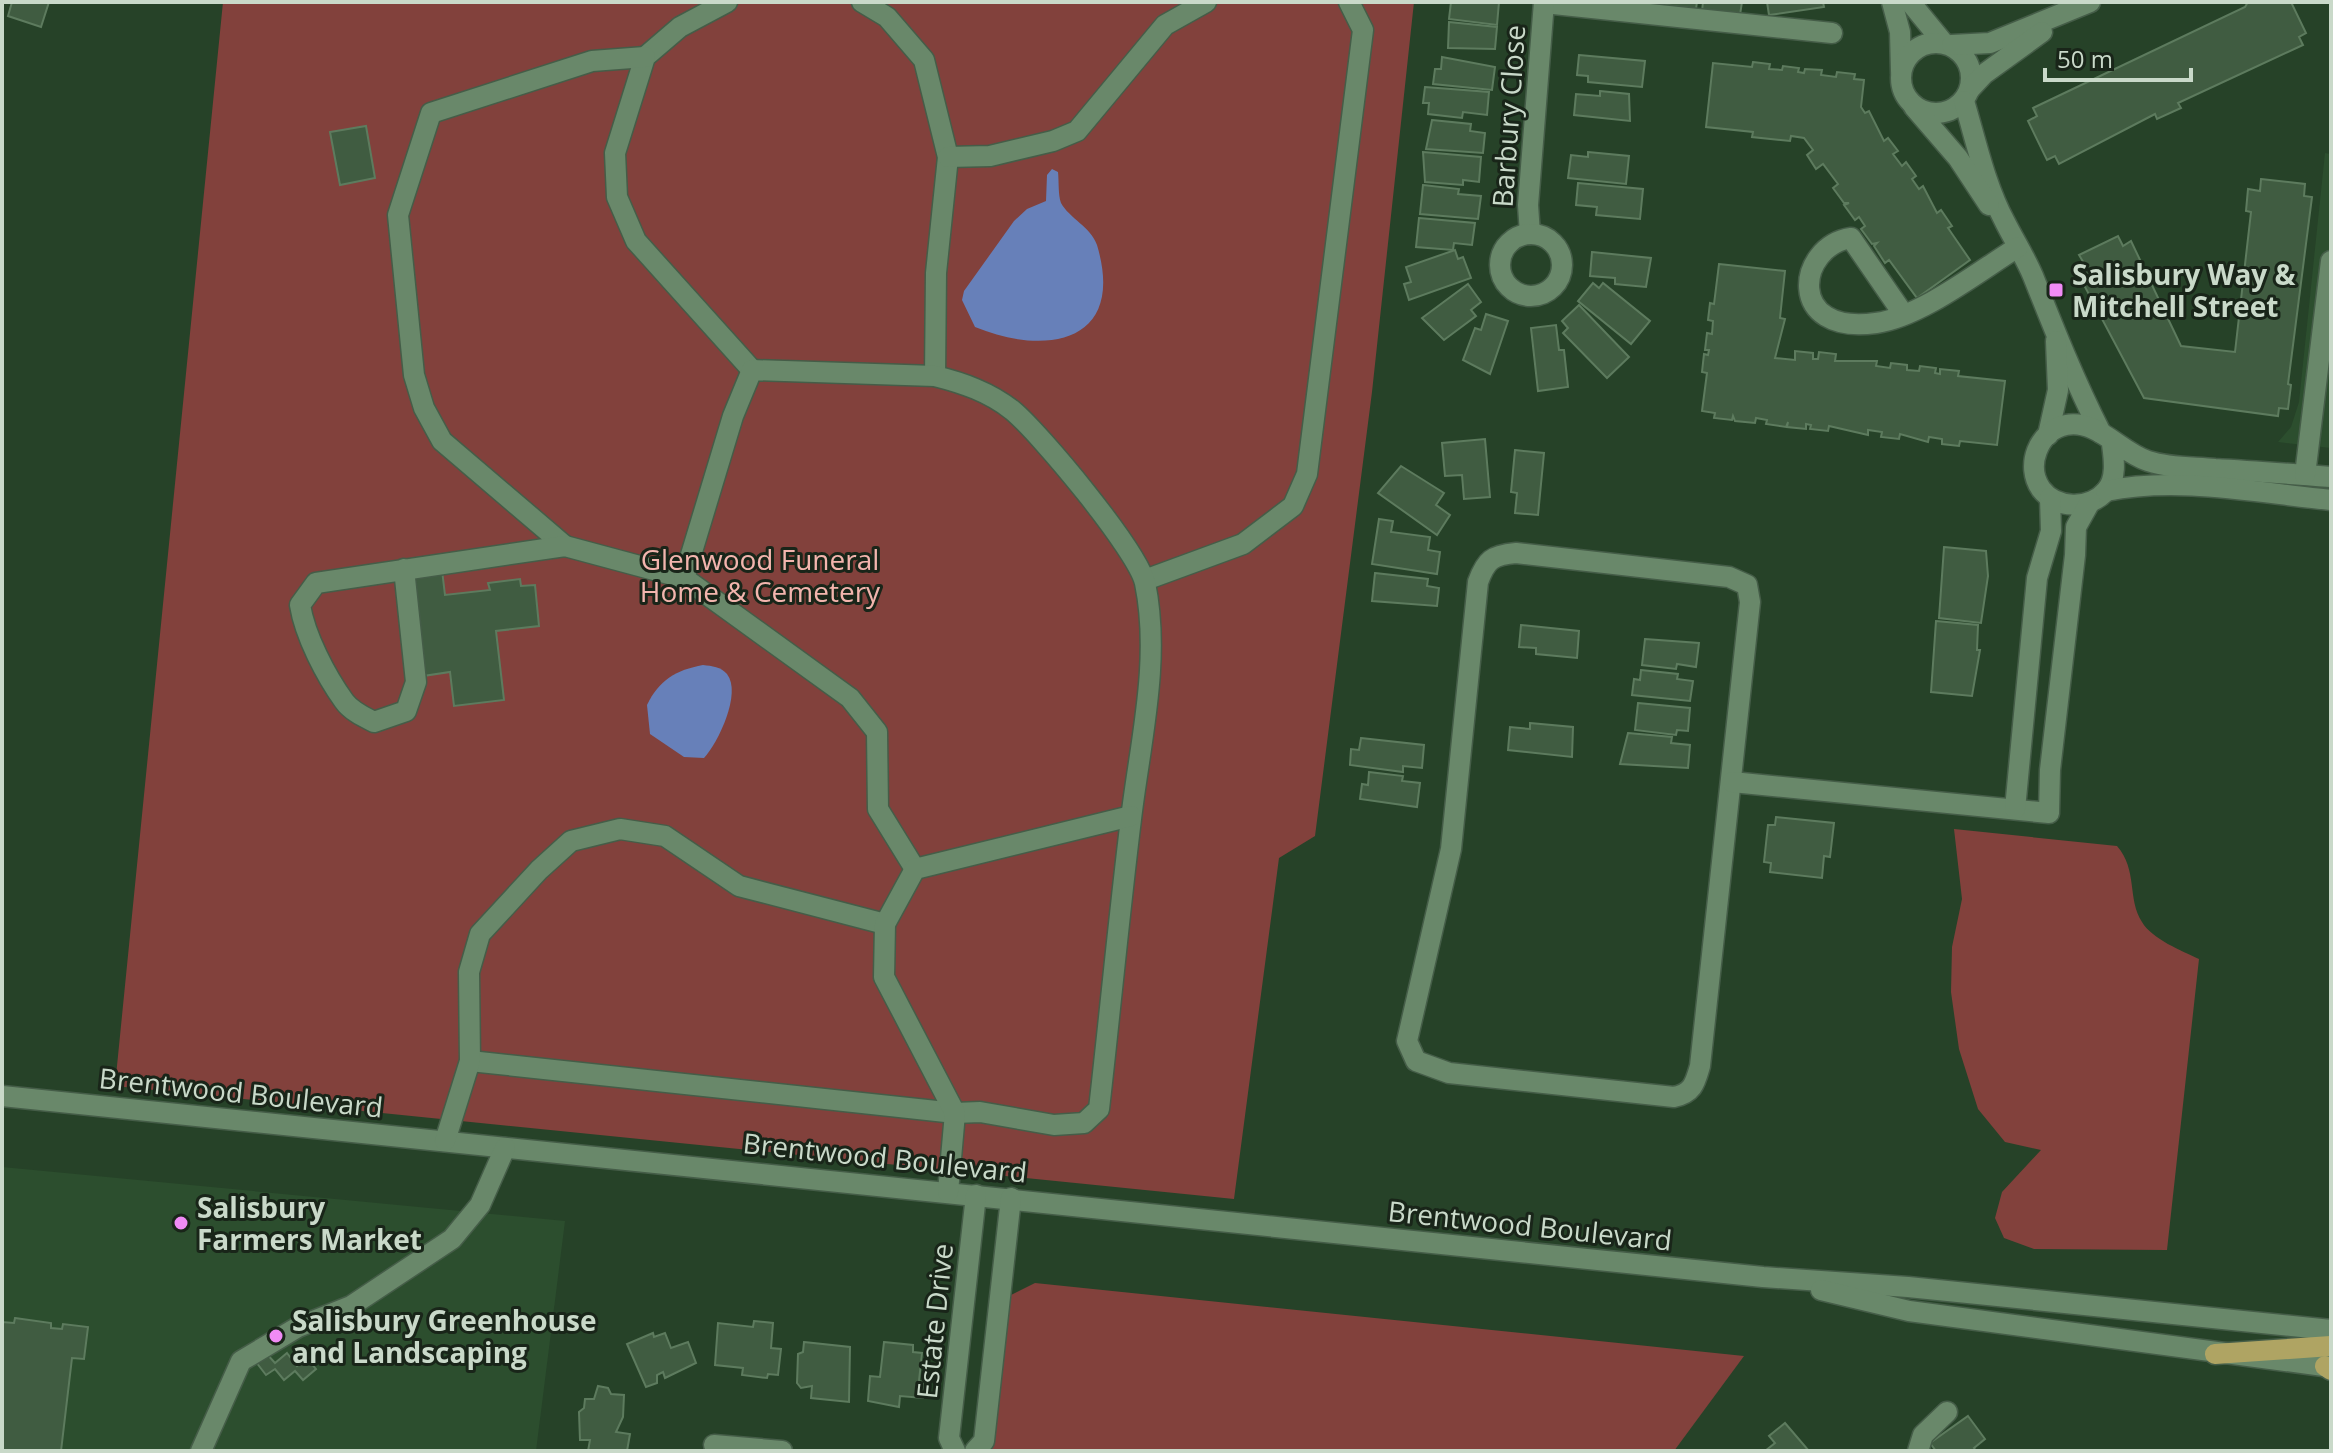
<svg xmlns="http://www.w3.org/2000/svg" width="2333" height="1453" font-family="'Open Sans',sans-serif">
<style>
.built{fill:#2c4e2e}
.green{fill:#82413c}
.water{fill:#6780b9}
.building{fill:#405c41;stroke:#5d7b5e;stroke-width:2}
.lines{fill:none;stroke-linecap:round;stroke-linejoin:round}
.minor-casing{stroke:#455d48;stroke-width:23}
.major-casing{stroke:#455d48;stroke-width:23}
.minor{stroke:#69886a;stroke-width:20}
.major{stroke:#afa463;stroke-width:20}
.poi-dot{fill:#f08bf5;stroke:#192519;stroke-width:3}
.labels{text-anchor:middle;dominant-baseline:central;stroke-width:6;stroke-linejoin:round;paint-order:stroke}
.street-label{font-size:28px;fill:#c9d9c9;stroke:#192519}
.poi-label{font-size:28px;font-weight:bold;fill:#c9d9c9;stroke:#192519;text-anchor:start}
.park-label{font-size:28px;fill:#f3b5ae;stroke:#192519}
</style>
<rect width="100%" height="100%" fill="#264228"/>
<!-- built -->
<g class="built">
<path d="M 2325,153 L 2331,154 L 2331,448 L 2278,442 L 2291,427 L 2299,402 Z"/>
<path d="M 2,1167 L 565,1221 L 536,1451 L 2,1451 Z"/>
</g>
<!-- green -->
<g class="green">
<path d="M 223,2 L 1414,2 L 1372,392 L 1315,836 L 1279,858 L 1234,1199 L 115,1086 Z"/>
<path d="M 1954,829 L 2117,846 C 2138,870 2127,899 2142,922 C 2152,939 2182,951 2199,959 L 2167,1250 L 2034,1249 L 2004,1238 L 1995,1218 L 2002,1192 L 2041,1150 L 2005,1142 L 1978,1109 L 1959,1049 L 1951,992 L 1952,947 L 1962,899 Z"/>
<path d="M 1035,1283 L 1744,1356 L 1674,1451 L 990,1451 L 1009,1296 Z"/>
</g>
<!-- water -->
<g class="water">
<path d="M 1052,169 L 1058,172 C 1059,181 1058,195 1061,203 C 1069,218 1091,227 1097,245 C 1126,342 1048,357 975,327 L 962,300 L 964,291 L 1014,221 L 1027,209 L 1046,201 L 1047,175 Z"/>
<path d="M 703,665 C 712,666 721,667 727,674 C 742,693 718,743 704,758 L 684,757 L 650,734 L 647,705 C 659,680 676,670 703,665 Z"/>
</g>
<!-- building -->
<g class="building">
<path d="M 12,2 L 49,2 L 41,27 L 8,16 Z"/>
<path d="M 1451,2 L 1499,2 L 1497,25 L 1449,19 Z"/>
<path d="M 1640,2 L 1697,2 L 1696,9 Z"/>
<path d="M 1703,2 L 1742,2 L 1740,15 L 1702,11 Z"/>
<path d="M 1767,2 L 1823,2 L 1824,7 L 1769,15 Z"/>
<path d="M 2248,2 L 2291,2 L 2306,33 L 2299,37 L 2303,45 L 2178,103 L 2181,108 L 2157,119 L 2155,114 L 2059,164 L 2055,156 L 2047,160 L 2028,121 L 2037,116 L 2033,108 L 2245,7 Z"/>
<path d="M 1449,22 L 1497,27 L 1495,49 L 1448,48 Z"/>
<path d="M 1579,55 L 1645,61 L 1642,87 L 1588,82 L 1588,76 L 1577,75 Z"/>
<path d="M 1442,57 L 1495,67 L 1492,90 L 1433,84 L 1435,69 L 1441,69 Z"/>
<path d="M 1753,62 L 1770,64 L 1769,69 L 1782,70 L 1783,66 L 1799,68 L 1798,72 L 1804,73 L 1805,69 L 1822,70 L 1821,75 L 1836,77 L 1837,72 L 1855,74 L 1854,79 L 1864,80 L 1861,107 L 1865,113 L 1869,111 L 1884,141 L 1888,138 L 1898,151 L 1893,154 L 1902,166 L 1906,162 L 1916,176 L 1912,179 L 1919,189 L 1923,186 L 1937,213 L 1941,210 L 1952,226 L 1948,228 L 1970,260 L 1917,298 L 1889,260 L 1885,263 L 1874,246 L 1877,243 L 1872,244 L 1861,229 L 1865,226 L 1859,217 L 1855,220 L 1844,205 L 1849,203 L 1844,203 L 1833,188 L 1838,184 L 1823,164 L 1816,169 L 1807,155 L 1813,150 L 1804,138 L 1791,136 L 1790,141 L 1752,137 L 1753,132 L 1706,127 L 1713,63 L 1752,67 Z"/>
<path d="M 1425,87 L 1489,92 L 1487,115 L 1463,112 L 1462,118 L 1428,114 L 1429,103 L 1423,103 Z"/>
<path d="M 1600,91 L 1629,94 L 1630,121 L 1574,115 L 1576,94 L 1600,96 Z"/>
<path d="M 1432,120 L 1471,124 L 1470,131 L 1485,133 L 1483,153 L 1426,149 Z"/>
<path d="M 366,126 L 375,178 L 340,185 L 330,132 Z"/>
<path d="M 1423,152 L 1481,157 L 1479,182 L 1463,180 L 1463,185 L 1425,182 Z"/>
<path d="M 1588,152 L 1629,156 L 1626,184 L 1568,178 L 1571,155 L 1588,157 Z"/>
<path d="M 2261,179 L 2305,184 L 2304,196 L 2312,197 L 2288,384 L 2291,385 L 2288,409 L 2279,408 L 2278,416 L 2144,398 L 2076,270 L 2085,265 L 2079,255 L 2118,236 L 2123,246 L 2131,241 L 2181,346 L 2235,352 L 2251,212 L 2246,211 L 2248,189 L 2260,191 Z"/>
<path d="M 1578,183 L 1643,189 L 1640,219 L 1596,215 L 1597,207 L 1576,205 Z"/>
<path d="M 1423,185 L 1459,189 L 1458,194 L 1481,196 L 1478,219 L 1420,214 Z"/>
<path d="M 1419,218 L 1475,223 L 1472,245 L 1454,243 L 1453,250 L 1416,247 Z"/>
<path d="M 1455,250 L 1458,259 L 1463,257 L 1471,278 L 1409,300 L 1404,284 L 1411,282 L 1406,267 Z"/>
<path d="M 1592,252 L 1651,258 L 1646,287 L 1615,284 L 1615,278 L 1590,276 Z"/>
<path d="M 1719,264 L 1785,271 L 1780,318 L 1785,319 L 1775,358 L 1795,360 L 1795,351 L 1813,353 L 1813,359 L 1818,359 L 1819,352 L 1836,354 L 1835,361 L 1877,361 L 1876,366 L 1890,368 L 1891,363 L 1907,365 L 1907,370 L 1919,371 L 1920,366 L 1936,368 L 1935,373 L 1940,374 L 1940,369 L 1959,371 L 1958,376 L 2005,381 L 1997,445 L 1960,441 L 1959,446 L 1942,444 L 1942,439 L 1929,437 L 1928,442 L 1900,434 L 1899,439 L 1881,437 L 1882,432 L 1868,430 L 1868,435 L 1829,426 L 1828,431 L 1810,429 L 1811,425 L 1806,424 L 1806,429 L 1787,427 L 1788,422 L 1786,427 L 1766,424 L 1767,420 L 1756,418 L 1755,423 L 1735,421 L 1733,416 L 1732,420 L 1714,418 L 1715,413 L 1702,411 L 1707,373 L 1702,372 L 1704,354 L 1708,355 L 1709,350 L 1705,350 L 1707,333 L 1712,334 L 1713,321 L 1708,320 L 1710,303 L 1714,304 Z"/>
<path d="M 1593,283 L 1599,288 L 1603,283 L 1650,321 L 1631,344 L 1578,301 Z"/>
<path d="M 1468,284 L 1481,302 L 1471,310 L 1476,316 L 1444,340 L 1422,318 Z"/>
<path d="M 1579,305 L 1629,357 L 1607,378 L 1563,333 L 1568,328 L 1562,321 Z"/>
<path d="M 1486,314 L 1508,321 L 1490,374 L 1463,360 L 1475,328 L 1481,330 Z"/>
<path d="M 1556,325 L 1559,350 L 1564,350 L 1568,387 L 1538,391 L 1531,328 Z"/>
<path d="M 1485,439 L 1490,497 L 1464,499 L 1462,475 L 1445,476 L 1442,443 Z"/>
<path d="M 1515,450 L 1544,453 L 1538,515 L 1515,513 L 1517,493 L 1511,492 Z"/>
<path d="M 1401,466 L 1444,493 L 1436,505 L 1450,515 L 1437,535 L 1378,493 Z"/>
<path d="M 1379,519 L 1393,521 L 1391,532 L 1430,537 L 1428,550 L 1440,552 L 1437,574 L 1372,564 Z"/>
<path d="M 1944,547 L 1986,551 L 1988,576 L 1981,623 L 1939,618 Z"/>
<path d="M 442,570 L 445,595 L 490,590 L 488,583 L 520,579 L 521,586 L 535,585 L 539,626 L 496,631 L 504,700 L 454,706 L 450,672 L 423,676 L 411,574 Z"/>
<path d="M 1375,573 L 1428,579 L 1427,586 L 1439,588 L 1437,606 L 1372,601 Z"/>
<path d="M 1936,621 L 1978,625 L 1977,650 L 1980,650 L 1972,696 L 1931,692 Z"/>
<path d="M 1521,625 L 1579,631 L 1577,658 L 1536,654 L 1536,648 L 1519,647 Z"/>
<path d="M 1645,639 L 1699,643 L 1696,667 L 1677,664 L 1676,669 L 1642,665 Z"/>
<path d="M 1641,670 L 1678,674 L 1677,679 L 1693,681 L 1690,701 L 1632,695 L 1634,679 L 1640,680 Z"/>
<path d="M 1638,703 L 1690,708 L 1688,731 L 1677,730 L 1676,735 L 1635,730 Z"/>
<path d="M 1530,723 L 1573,727 L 1572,757 L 1508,750 L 1510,727 L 1530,729 Z"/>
<path d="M 1628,733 L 1672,737 L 1671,743 L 1690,745 L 1688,768 L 1620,764 Z"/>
<path d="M 1361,738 L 1424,745 L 1422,768 L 1403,766 L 1403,772 L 1350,765 L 1351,749 L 1359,750 Z"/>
<path d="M 1369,772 L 1403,776 L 1402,781 L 1420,783 L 1417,807 L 1360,799 L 1362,784 L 1368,785 Z"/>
<path d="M 1776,817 L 1834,823 L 1830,857 L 1824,856 L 1822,878 L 1770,872 L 1771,863 L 1764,862 L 1768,825 L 1775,825 Z"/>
<path d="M 15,1318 L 51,1323 L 51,1328 L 62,1329 L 63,1324 L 88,1327 L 84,1359 L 72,1358 L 61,1451 L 2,1451 L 2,1322 L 14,1323 Z"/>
<path d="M 754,1321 L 773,1323 L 771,1348 L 781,1349 L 778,1375 L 768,1374 L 767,1378 L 742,1375 L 743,1368 L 715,1365 L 718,1323 L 753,1327 Z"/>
<path d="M 653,1333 L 654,1337 L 665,1333 L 671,1348 L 688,1342 L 696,1363 L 665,1378 L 663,1372 L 657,1375 L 657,1383 L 646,1387 L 627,1344 Z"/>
<path d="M 804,1342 L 850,1347 L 849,1402 L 811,1398 L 812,1386 L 801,1388 L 797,1383 L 798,1354 L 803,1352 Z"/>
<path d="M 884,1342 L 913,1345 L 913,1352 L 922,1353 L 919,1381 L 924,1382 L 923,1398 L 900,1396 L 899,1407 L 868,1401 L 870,1376 L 880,1377 Z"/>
<path d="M 287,1353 L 297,1366 L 307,1358 L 316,1369 L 303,1380 L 295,1371 L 284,1380 L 275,1369 L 266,1375 L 256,1362 L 267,1354 L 275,1363 Z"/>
<path d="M 598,1386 L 608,1388 L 611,1394 L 624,1395 L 623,1417 L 616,1432 L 630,1434 L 627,1451 L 588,1451 L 590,1440 L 580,1440 L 579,1412 L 584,1408 L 585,1399 L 594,1399 Z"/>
<path d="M 1968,1416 L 1985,1439 L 1974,1448 L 1976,1451 L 1936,1451 L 1930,1443 Z"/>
<path d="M 1785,1423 L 1809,1451 L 1765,1451 L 1775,1443 L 1769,1436 Z"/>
</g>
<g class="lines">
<defs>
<g id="minor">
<path d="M 727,2 L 680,27 L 645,57 L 615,153 L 617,197 L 636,241 L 752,370"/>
<path d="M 862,2 L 887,17 L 924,60 L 948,157 L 936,273 L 935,376"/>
<path d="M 1892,2 L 1900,32 L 1901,71"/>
<path d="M 1910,2 L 1942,41"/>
<path d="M 1544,3 L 1832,33"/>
<circle cx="1936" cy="78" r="35"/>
<path d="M 1952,45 L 1990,43 L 2090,2"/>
<path d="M 1970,89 L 1984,74 L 2042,32"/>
<path d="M 1964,101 C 1976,141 1985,185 2005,222 C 2014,240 2025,257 2033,276 C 2054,329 2075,382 2101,433"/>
<path d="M 1914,107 L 1958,158 L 1989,205"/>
<path d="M 948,157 L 990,156 L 1053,141 L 1077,131 L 1165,25 L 1206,2"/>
<path d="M 1530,234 L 1528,205 L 1544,2"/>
<circle cx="1531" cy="265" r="31"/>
<path d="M 1904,315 L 1851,238 C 1797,246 1785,336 1876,323 C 1921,317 1979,271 2018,247"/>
<path d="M 2048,435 L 2058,390 L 2056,341"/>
<path d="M 2112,444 C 2114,459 2117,479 2106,491 C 2089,510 2056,509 2041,489 C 2025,466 2038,431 2066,425 C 2097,419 2120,452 2148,461 C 2169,468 2193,467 2215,469 C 2253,471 2292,474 2331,477"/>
<path d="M 2305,475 L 2331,261"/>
<path d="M 2106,491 C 2178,476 2258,493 2331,500"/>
<path d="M 565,546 L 442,441 L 424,408 L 414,375 L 398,215 L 431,113 L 592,61 L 645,57"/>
<path d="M 1516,553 L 1729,577 L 1747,585 L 1750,602 L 1700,1066 C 1695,1083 1693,1093 1674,1097 L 1449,1073 L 1416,1061 L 1407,1041 L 1451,849 L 1478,582 C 1486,560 1492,555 1516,553 Z"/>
<path d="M 404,569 L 416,682 L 406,711 L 374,722 C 364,717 351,711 344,701 C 326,676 305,636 300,605 L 316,583 L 565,546 L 684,578 L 850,698 L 877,732 L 878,809 L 915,869"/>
<path d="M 1145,580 L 1243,544 L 1293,506 L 1307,474 L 1363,30 L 1349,2"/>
<path d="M 1732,782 L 2049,813 L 2050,770 L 2075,555 L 2076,527 L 2090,502"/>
<path d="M 2015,809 L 2037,578 L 2051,531 L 2050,498"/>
<path d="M 470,1061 L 955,1113 L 980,1112 L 1054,1125 L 1084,1123 L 1099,1109 C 1110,1013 1119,916 1131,819 C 1140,743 1161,660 1145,583 C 1138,551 1040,433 1012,410 C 989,392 963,383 935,376 L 752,370 L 733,416 L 684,578"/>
<path d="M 2,1096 L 1763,1277 L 1908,1287 L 2331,1330"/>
<path d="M 445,1141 L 470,1061 L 469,972 L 480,934 L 539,870 L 571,841 L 620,829 L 665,836 L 739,886 L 885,924"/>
<path d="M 948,1192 L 955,1113 L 884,977 L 885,924 L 915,869 L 1131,816"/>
<path d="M 1821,1290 L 1909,1311 L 2331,1367"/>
<path d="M 714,1445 L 782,1451"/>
<path d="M 201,1451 L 241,1361 L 298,1327 L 351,1306 L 452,1239 L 480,1205 L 505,1148"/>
<path d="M 955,1451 L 949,1438 L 976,1195"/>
<path d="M 975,1451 L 984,1441 L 1011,1198"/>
<path d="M 1918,1451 L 1923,1435 L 1947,1412"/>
</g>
<g id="major">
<path d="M 2215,1354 L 2331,1346"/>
<path d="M 2325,1366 L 2331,1370"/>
</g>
</defs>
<!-- minor casing -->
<use href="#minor" class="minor-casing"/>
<!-- major casing -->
<use href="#major" class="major-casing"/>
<!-- minor -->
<use href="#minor" class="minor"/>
<!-- major -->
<use href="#major" class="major"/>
</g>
<!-- markers -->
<g class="poi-dot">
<rect x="2048" y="282" width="16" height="16" rx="4"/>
<circle cx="181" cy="1223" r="8"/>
<circle cx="276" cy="1336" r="8"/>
</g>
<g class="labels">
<!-- street labels -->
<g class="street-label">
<text transform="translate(1508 116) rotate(-86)">Barbury Close</text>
<text transform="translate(241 1092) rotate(6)">Brentwood Boulevard</text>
<text transform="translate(885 1157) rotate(6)">Brentwood Boulevard</text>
<text transform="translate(1530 1225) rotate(6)">Brentwood Boulevard</text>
<text transform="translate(934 1321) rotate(-84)">Estate Drive</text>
</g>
<!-- poi labels -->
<g class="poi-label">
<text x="2072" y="274">Salisbury Way &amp;<tspan x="2072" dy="32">Mitchell Street</tspan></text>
<text x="197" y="1207">Salisbury<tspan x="197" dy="32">Farmers Market</tspan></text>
<text x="292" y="1320">Salisbury Greenhouse<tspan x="292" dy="32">and Landscaping</tspan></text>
</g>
<!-- park labels -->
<g class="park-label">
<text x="760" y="559">Glenwood Funeral<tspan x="760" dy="32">Home &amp; Cemetery</tspan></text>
</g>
</g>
<!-- border -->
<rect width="2333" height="1453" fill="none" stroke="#c9d9c9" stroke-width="8"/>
<!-- scale -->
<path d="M2045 68v12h146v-12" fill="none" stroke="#c9d9c9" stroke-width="4"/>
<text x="2057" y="68" font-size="24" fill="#c9d9c9" stroke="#192519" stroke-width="6" paint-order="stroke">50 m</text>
</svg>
